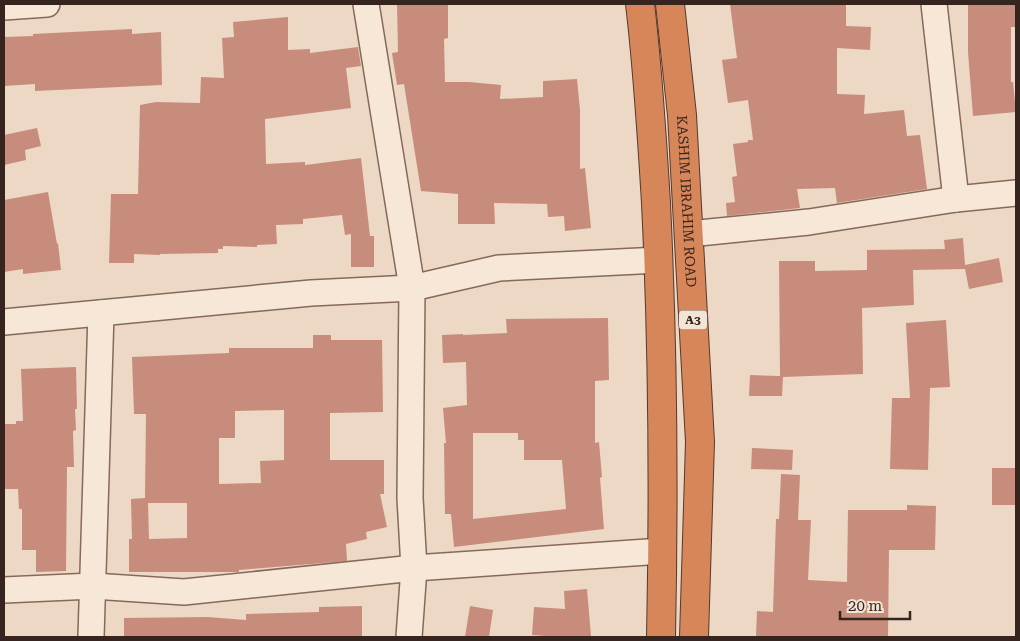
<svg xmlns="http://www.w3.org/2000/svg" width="1020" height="641" font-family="'Roboto Serif',serif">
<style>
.building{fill:#c88c7c;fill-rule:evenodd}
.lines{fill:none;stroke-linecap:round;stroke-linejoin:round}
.street-casing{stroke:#86695b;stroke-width:28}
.highway-casing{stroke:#54392f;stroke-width:30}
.street{stroke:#f7e7d7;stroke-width:25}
.highway{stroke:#d78659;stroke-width:28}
.labels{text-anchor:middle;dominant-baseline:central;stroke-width:4;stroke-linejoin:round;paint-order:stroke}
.shield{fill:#f4e4d3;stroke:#6f5e55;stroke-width:1}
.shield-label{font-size:12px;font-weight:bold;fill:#36251f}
.street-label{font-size:14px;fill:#36251f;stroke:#f4e4d3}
</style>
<rect width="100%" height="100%" fill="#ecd8c4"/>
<!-- building -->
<g class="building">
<path d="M 397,4 L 448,4 L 448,38 L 444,39 L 445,82 L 469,82 L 501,85 L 500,99 L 543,97 L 543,81 L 577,79 L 580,110 L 580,169 L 585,168 L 591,228 L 565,231 L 564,216 L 548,217 L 547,204 L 494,203 L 495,224 L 458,224 L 458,194 L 421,191 L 404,84 L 397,85 L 392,53 L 398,52 Z"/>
<path d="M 730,4 L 846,4 L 846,26 L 871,27 L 870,50 L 837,48 L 837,94 L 865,95 L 864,114 L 904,110 L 907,136 L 920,135 L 927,189 L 837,203 L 835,188 L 797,189 L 800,208 L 727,216 L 726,203 L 735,202 L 732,177 L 737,176 L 733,144 L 748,142 L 748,140 L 753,140 L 748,100 L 728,103 L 722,60 L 737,58 Z"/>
<path d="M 968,4 L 1015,4 L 1015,27 L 1011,27 L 1011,82 L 1013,82 L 1016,112 L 973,116 L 968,52 Z"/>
<path d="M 288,17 L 288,50 L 310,49 L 310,53 L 358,47 L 361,66 L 346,68 L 351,108 L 265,119 L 266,164 L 305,162 L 305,165 L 361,158 L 370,236 L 374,236 L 374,267 L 351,267 L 351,234 L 345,235 L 342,215 L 303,219 L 303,224 L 276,225 L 277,244 L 257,245 L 257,247 L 223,246 L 223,249 L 218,249 L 218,253 L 160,254 L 160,255 L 134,254 L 134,263 L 109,263 L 111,194 L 138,194 L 140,105 L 156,102 L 200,103 L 201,77 L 224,78 L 222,38 L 234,37 L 233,22 Z"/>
<path d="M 132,29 L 132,34 L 161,32 L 162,85 L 35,91 L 35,84 L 4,86 L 4,37 L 33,36 L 33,34 Z"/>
<path d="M 37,128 L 41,146 L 25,150 L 26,160 L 4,165 L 4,135 Z"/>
<path d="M 48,192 L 57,244 L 58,243 L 61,270 L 23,274 L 23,269 L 4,272 L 4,200 Z"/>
<path d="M 963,238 L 965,265 L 999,258 L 1003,282 L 969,289 L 965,269 L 913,270 L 914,305 L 862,308 L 863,374 L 783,377 L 782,396 L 749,396 L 750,375 L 780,376 L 779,261 L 815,261 L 815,271 L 867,270 L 867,250 L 945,249 L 944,240 Z"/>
<path d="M 608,318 L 609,380 L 595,381 L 595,443 L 599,442 L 602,477 L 600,478 L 604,529 L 454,547 L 451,514 L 445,514 L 444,443 L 446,443 L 443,408 L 467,405 L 466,362 L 443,363 L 442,335 L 463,334 L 463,335 L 507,333 L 506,319 ZM 473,433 L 518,433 L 518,440 L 524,440 L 524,460 L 562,460 L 566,509 L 473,519 Z"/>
<path d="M 946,320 L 950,387 L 930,388 L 928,470 L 890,469 L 892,398 L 910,398 L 906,323 Z"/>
<path d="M 313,335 L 331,335 L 331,340 L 382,340 L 383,412 L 330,413 L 330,460 L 384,460 L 384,494 L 380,494 L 387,527 L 366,532 L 367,539 L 346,544 L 347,561 L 239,570 L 239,572 L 129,572 L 129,539 L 132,539 L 131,499 L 145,498 L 146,414 L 134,414 L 132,357 L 229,353 L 229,348 L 313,348 ZM 284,410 L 284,460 L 260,461 L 261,483 L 219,484 L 219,438 L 235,438 L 235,411 ZM 148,503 L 187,503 L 187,538 L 149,539 Z"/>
<path d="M 76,367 L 77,409 L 75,409 L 76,430 L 73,431 L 74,467 L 67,467 L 66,571 L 36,572 L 36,550 L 22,550 L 22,509 L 19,509 L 18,489 L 4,489 L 4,424 L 16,424 L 16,421 L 23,421 L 21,369 Z"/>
<path d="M 752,448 L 793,450 L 792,470 L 751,469 Z"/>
<rect x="992" y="468" width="24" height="37"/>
<path d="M 781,474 L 800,475 L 798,520 L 811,520 L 808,580 L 847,582 L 848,510 L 907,510 L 907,505 L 936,506 L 935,550 L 889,550 L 888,637 L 756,636 L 757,611 L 773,612 L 776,519 L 779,519 Z"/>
<path d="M 587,589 L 591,636 L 559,637 L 532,635 L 534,607 L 565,609 L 564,591 Z"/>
<path d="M 362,606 L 362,637 L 124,637 L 124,618 L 208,617 L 246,620 L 246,614 L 319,612 L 319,607 Z"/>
<path d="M 470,606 L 493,610 L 489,637 L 465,637 Z"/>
</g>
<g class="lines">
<defs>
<g id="street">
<path d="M 366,4 L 412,288 L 410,498 L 414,568 L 409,637"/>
<path d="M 934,4 L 956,199"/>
<path d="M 4,7 L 47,4"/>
<path d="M 689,234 L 809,222 L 956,199 L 1016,193"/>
<path d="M 4,322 L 311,293 L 412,288 L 499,268 L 659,260"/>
<path d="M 4,590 L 93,586 L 184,592 L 414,568 L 662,551"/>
<path d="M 91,637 L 101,313"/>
</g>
<g id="highway">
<path d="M 640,4 C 648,70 652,137 656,203 C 663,348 664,492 661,637"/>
<path id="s1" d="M 670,4 L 682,115 L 700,442 L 694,637"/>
</g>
</defs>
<!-- street casing -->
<use href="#street" class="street-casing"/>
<!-- highway casing -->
<use href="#highway" class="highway-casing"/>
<!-- street -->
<use href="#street" class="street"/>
<!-- highway -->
<use href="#highway" class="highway"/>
</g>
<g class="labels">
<!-- shield labels -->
<rect class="shield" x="679" y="310.5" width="28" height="19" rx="4"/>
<g class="shield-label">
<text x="693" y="320">A3</text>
</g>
<!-- street labels -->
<g class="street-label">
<text stroke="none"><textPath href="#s1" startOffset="198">KASHIM IBRAHIM ROAD</textPath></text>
</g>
</g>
<!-- border -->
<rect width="1020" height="641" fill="none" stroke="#36251f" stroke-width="10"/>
<!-- scale -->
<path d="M840 611v8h70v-8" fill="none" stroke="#36251f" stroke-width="2.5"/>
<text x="848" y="611" font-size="15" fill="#36251f" stroke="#f4e4d3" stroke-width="4" paint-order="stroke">20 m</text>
</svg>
